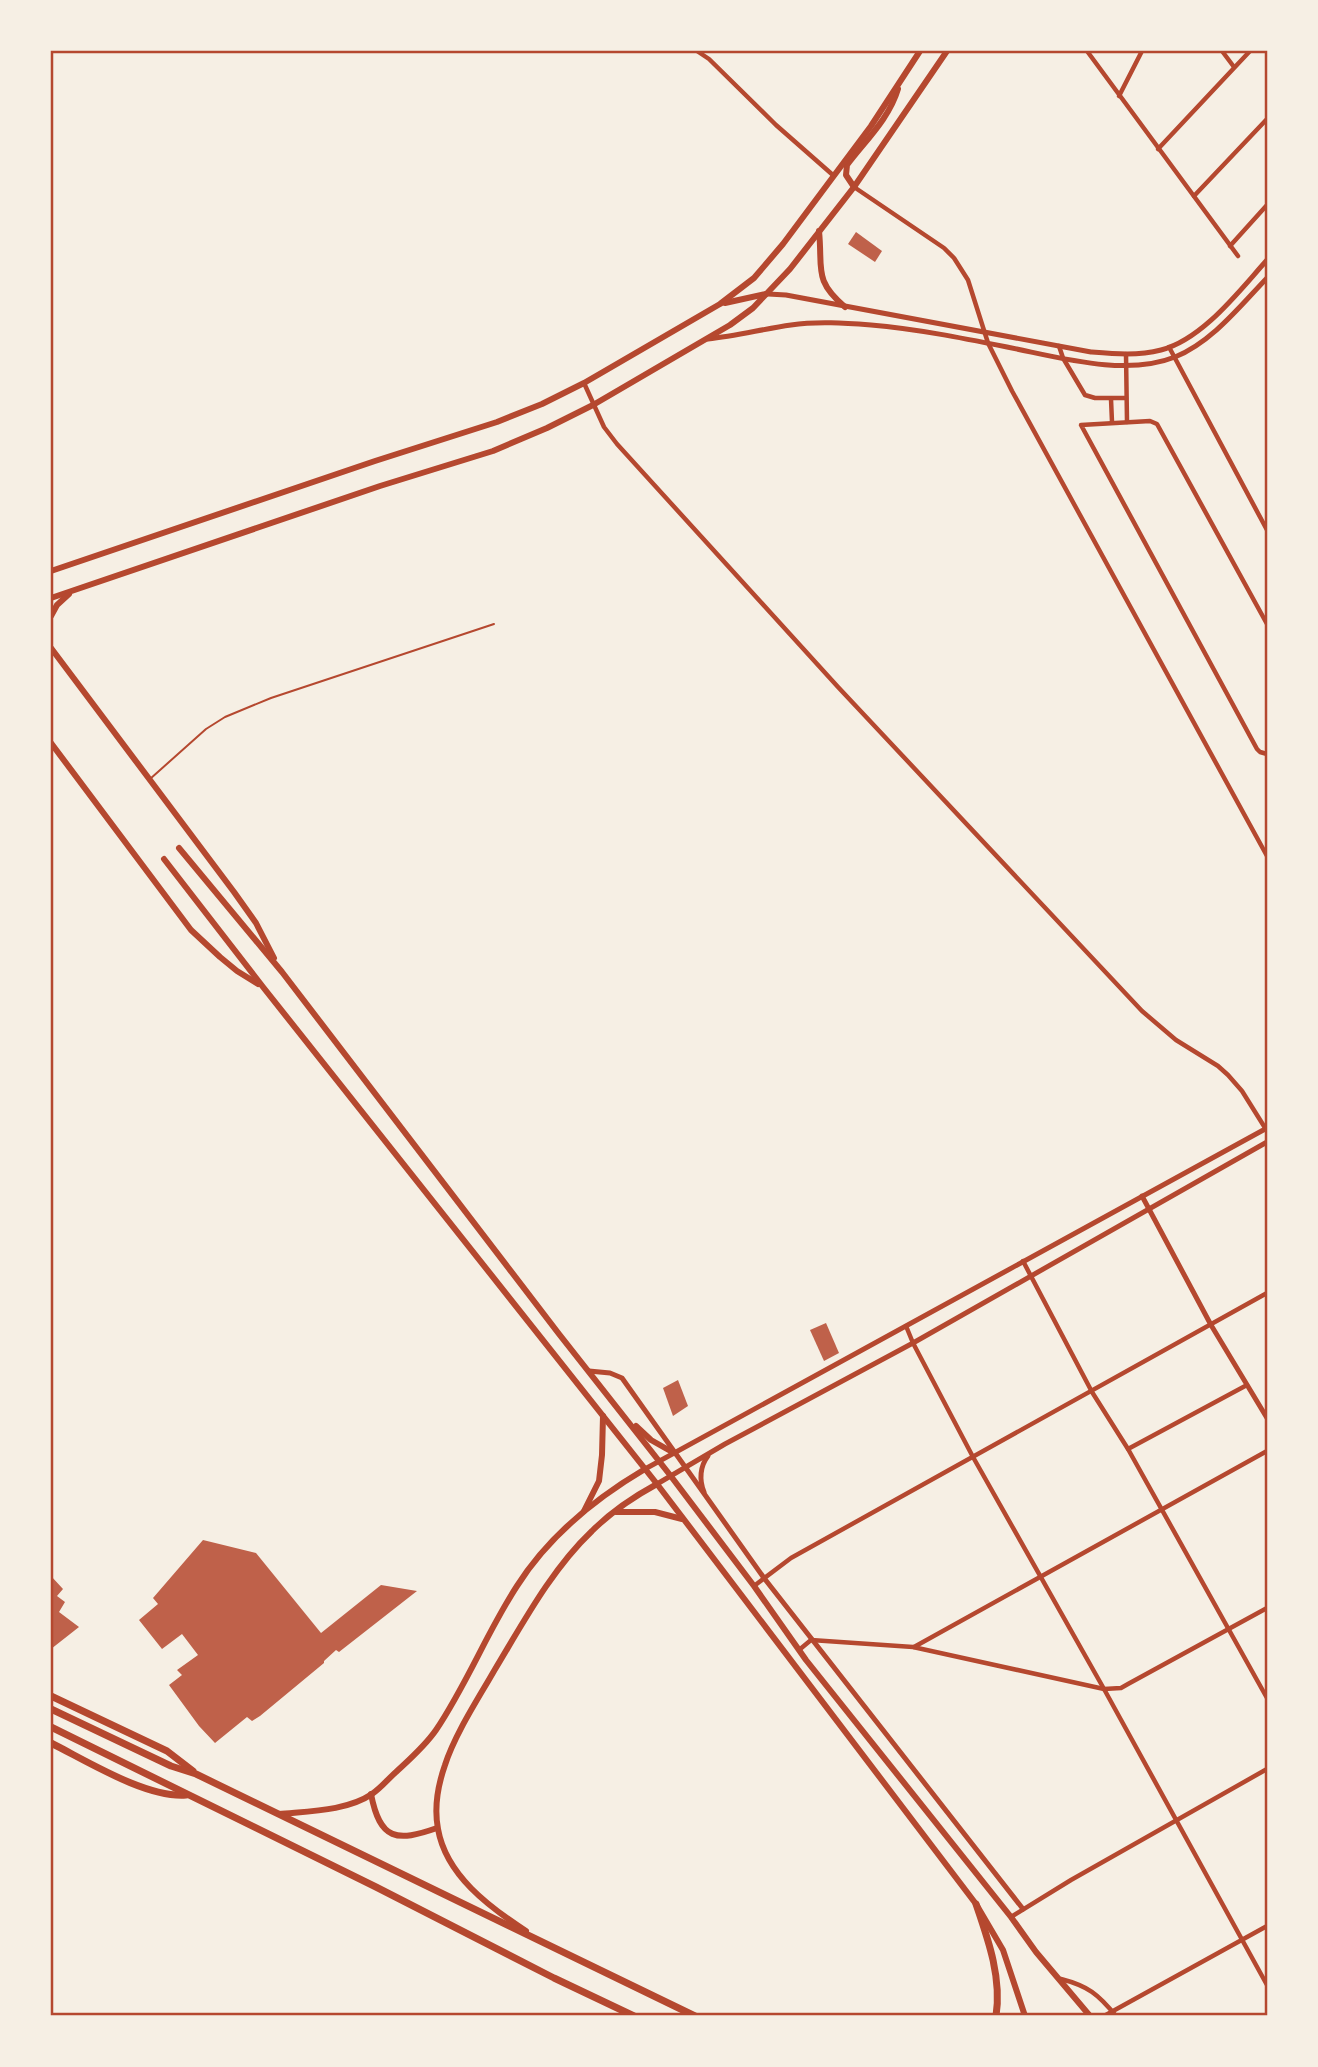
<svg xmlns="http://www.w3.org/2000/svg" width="1318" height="2067" font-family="'Work Sans',sans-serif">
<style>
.building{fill:#bf614a}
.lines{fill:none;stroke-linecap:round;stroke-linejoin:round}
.service{stroke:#b5482f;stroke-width:2}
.minor{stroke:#b5482f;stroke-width:4.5}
.tertiary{stroke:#b5482f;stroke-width:5}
.secondary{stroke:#b5482f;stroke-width:6}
.primary{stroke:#b5482f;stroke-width:6}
.trunk{stroke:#b5482f;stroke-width:7}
.neatline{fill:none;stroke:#b5482f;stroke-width:2.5}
</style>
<rect width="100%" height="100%" fill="#f6efe4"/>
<!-- building -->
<g class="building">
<path d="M 856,232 L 882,251 L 875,262 L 848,244 Z"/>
<path d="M 826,1323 L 839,1353 L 824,1361 L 810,1330 Z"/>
<path d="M 678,1380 L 688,1406 L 673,1416 L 663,1388 Z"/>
<path d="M 203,1540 L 256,1553 L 321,1633 L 381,1585 L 417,1591 L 339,1652 L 336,1650 L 324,1661 L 324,1663 L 260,1716 L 252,1721 L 247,1717 L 215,1743 L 199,1726 L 169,1685 L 182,1675 L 177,1670 L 198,1655 L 182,1634 L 162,1649 L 139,1620 L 158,1604 L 153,1598 Z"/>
<path d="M 51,1576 L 63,1589 L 57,1596 L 65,1602 L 59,1612 L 79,1627 L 51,1649 Z"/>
</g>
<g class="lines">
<!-- service -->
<path class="service" d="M 150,779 L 206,729 L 225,717 L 271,698 L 494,624"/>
<!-- minor -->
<g class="minor">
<path d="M 697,51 L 709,59 L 776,125 L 834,176"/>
<path d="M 1087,51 L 1238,256"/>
<path d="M 1222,51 L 1234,67"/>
<path d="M 1119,96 L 1142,51"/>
<path d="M 1158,149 L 1250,51"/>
<path d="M 854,187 L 944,248 L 954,258 L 968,280 L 988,343 L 1012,391 L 1267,856"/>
<path d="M 1194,196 L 1267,119"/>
<path d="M 1230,246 L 1267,205"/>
<path d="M 1059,346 L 1063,358 L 1085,395 L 1095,398 L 1126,398"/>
<path d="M 1169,347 L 1267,530"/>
<path d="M 1126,354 L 1127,422"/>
<path d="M 584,383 L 604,427 L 617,444 L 838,687 L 1142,1011 L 1176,1040 L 1218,1066 L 1228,1075 L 1242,1091 L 1267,1131"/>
<path d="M 1111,399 L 1112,422"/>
<path d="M 1267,624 L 1157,424 L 1150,421 L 1081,425 L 1257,749 L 1260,752 L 1267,754"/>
<path d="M 1023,1261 L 1092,1392 L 1128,1449 L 1267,1698"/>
<path d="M 906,1326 L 913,1343 L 973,1457 L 1104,1689 L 1267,1985"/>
<path d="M 1128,1449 L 1247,1385"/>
<path d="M 754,1586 L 791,1558 L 1267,1293"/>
<path d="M 914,1647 L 1267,1451"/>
<path d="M 799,1650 L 811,1640 L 913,1647 L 1104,1689 L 1121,1688 L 1128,1684 L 1267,1608"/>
<path d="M 1011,1917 L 1071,1880 L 1267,1769"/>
<path d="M 1061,1979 C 1088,1986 1098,1994 1116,2016"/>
<path d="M 1104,2016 L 1267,1926"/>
</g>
<!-- tertiary -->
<g class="tertiary">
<path d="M 768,294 L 786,295 L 1091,352 C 1115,354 1138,356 1161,350 C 1203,339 1239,291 1267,260"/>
<path d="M 708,339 C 736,336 763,329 791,325 C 817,321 845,323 871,325 C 917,329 962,338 1007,347 C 1058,357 1125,377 1175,357 C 1212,342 1240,306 1267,278"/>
<path d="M 1142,1196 L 1211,1325 L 1267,1418"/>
<path d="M 589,1371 L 610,1373 L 622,1378 L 764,1578 L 1023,1909"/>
<path d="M 645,1469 L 1267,1128"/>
<path d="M 657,1484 L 725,1444 L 913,1343 L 1267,1142"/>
<path d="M 704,1492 C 699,1480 700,1466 708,1456"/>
</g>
<!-- secondary -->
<g class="secondary">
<path d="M 371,1794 C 380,1841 397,1842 437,1828"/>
<path d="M 279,1814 C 309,1811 347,1811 372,1794 C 381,1788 388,1779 396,1772 C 410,1759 425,1746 436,1730 C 467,1684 487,1632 517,1586 C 548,1537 596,1498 645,1469"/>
<path d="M 526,1931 C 489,1907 446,1875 438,1829 C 434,1808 438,1785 445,1765 C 455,1734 478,1699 494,1671 C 523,1623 551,1570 592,1531 C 610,1513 635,1496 657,1484"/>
</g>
<!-- primary -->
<g class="primary">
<path d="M 854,187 L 846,175 L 847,165 C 865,141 889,119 898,89"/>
<path d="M 819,231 C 823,269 813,280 845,307"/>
<path d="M 725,303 L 766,294"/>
<path d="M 51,571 L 375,461 L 497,422 L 542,404 L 584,383 L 720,304 L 754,278 L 783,244 L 871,126 L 920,51"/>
<path d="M 51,598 L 380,486 L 493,451 L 547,428 L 593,405 L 730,325 L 753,308 L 790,269 L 854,187 L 947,51"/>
<path d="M 51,616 L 57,605 L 69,594"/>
<path d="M 51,648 L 234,892 L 256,923 L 274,958"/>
<path d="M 51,743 L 191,930 L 220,957 L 237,971 L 258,984"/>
<path d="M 179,848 L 282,972 L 559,1334 L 670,1475 L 754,1586 L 806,1660 L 1011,1917 L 1036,1952 L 1090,2016"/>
<path d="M 164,859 L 263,987 L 657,1484 L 976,1904 L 1003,1950 L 1025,2016"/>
<path d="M 636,1426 L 651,1440 L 674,1453"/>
<path d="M 584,1511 L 599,1481 L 602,1455 L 603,1416"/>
<path d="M 616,1512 L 655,1512 L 682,1519"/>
</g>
<!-- trunk -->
<g class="trunk">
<path d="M 51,1696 L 167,1751 L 193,1771"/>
<path d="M 51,1709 L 171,1766 L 196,1774 L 695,2016"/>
<path d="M 51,1727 L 376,1887 L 554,1978 L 634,2016"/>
<path d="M 51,1743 C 87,1761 146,1798 186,1795"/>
<path d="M 976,1904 C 988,1939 1002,1978 996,2016"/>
</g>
</g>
<!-- border -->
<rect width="1318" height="2067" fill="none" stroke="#f6efe4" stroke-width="105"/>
<rect x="52" y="52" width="1214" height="1962" class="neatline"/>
</svg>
